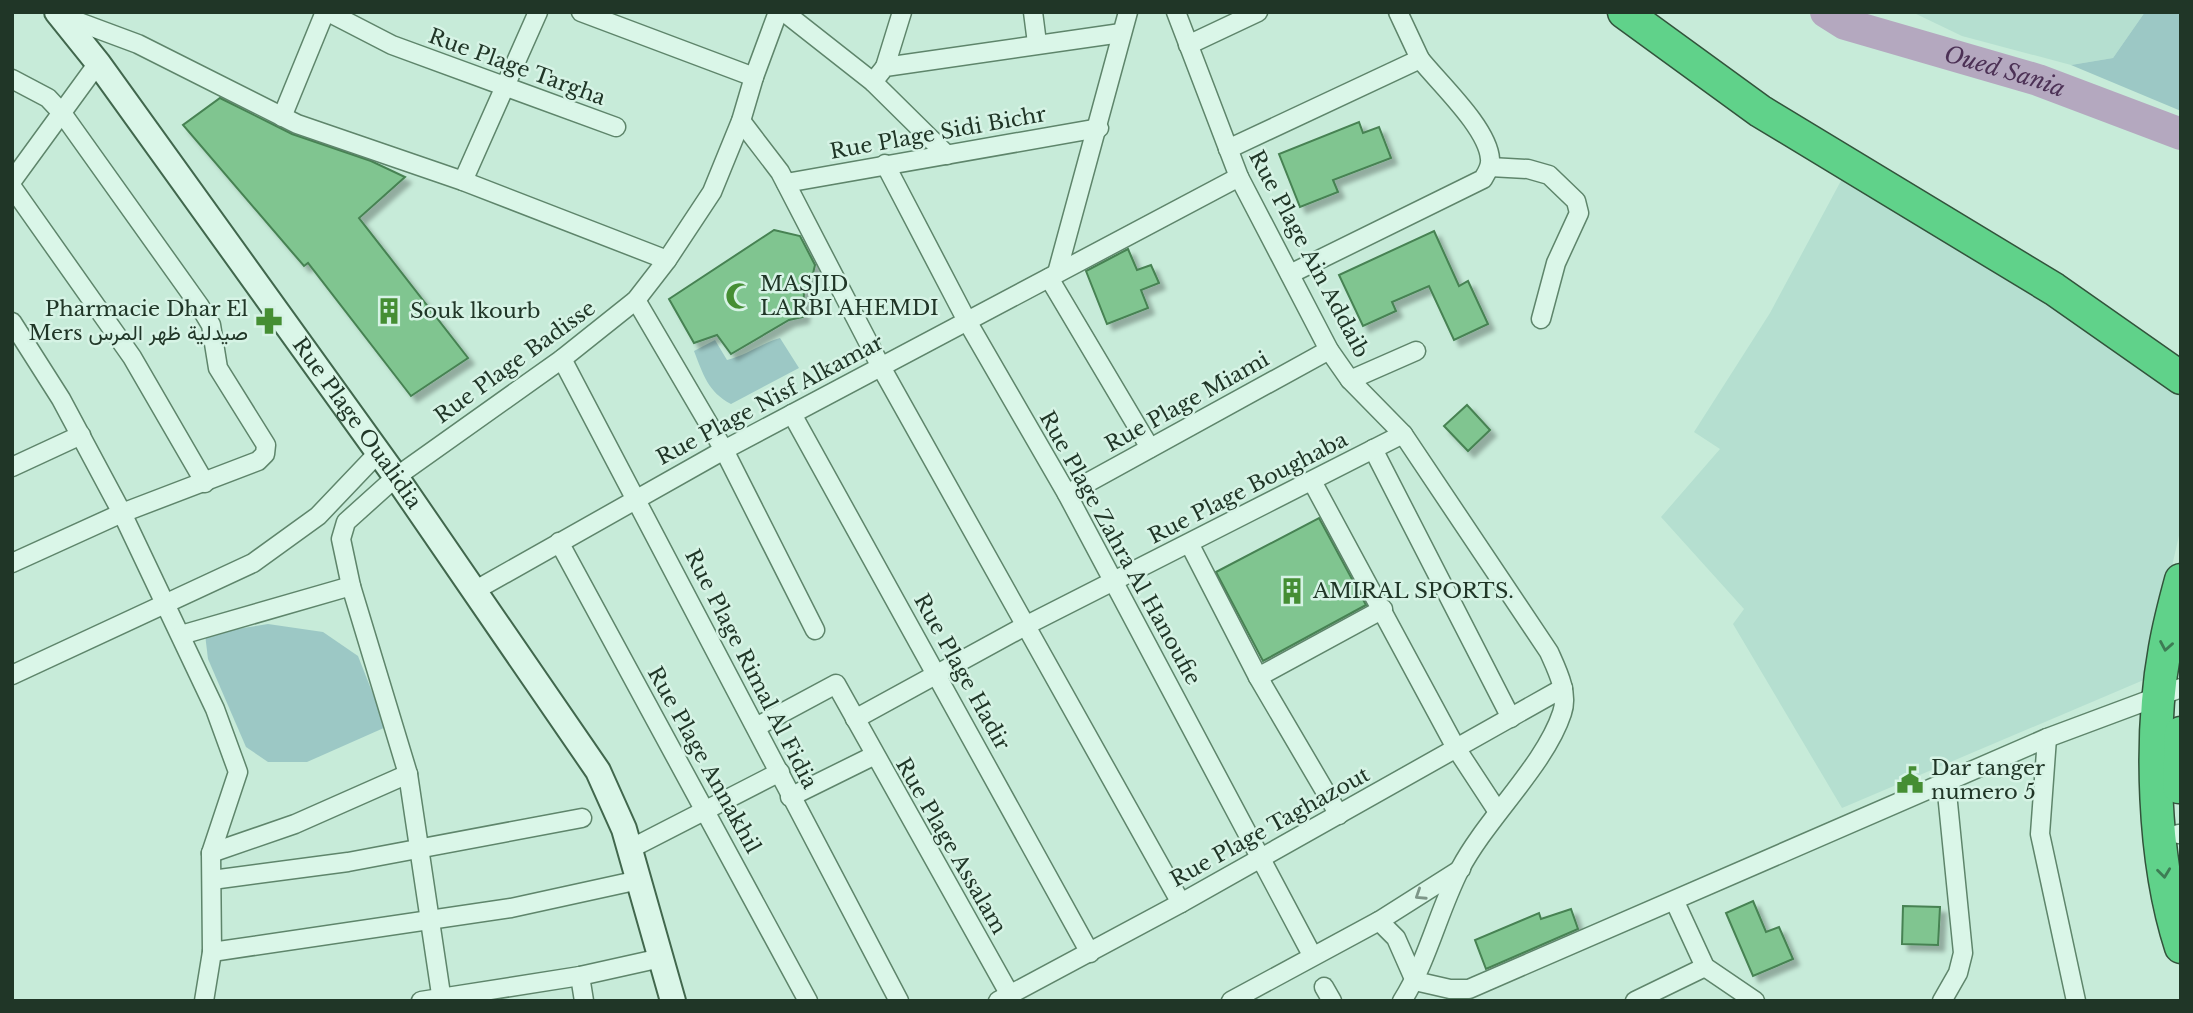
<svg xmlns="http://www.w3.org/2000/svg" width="2193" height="1013" font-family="'Libre Baskerville',Vazirmatn,serif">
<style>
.farmland{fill:#b5dfd0}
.green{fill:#9cc8c5}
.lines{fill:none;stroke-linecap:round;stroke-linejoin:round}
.river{stroke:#b4a8bf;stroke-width:32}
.building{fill:#80c590;stroke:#468252;stroke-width:2;filter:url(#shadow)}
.street-casing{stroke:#5e856b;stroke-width:21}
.secondary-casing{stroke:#41674d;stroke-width:28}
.highway-casing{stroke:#32533b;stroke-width:35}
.street{stroke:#daf6e8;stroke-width:18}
.secondary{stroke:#daf6e8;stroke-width:24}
.highway{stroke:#60d28a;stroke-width:32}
.oneway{stroke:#3d7c54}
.oneway2{stroke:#7d9688}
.labels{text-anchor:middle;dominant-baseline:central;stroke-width:5;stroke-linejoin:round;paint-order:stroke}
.street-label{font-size:21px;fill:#203627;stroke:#d6f3e5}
.poi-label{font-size:21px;fill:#203627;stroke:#d6f3e5;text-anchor:start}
.water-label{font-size:23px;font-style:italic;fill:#4c3155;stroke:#d6f3e5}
</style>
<defs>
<filter id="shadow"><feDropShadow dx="6" dy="6" stdDeviation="2" flood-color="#0004"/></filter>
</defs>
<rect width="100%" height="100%" fill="#c7ebd9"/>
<!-- farmland -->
<g class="farmland">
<path d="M 1912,12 L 2145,12 L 2113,58 L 2071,65 L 1962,36 Z"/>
<path d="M 1843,177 L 2042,299 L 2149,370 L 2181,398 L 2181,527 L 2146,679 L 1842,808 L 1733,624 L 1744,609 L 1661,517 L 1720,449 L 1694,432 L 1770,313 Z"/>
</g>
<!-- green -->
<g class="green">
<path d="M 2145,12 L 2181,12 L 2181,111 L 2071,65 L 2113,58 Z"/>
<path d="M 780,338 L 799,368 L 731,404 C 708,392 703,374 694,351 L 715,340 L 727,360 C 747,355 760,344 780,338 Z"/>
<path d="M 268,624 L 323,632 L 358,656 L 386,727 L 307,762 L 268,762 L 246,747 L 208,659 L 205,634 Z"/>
</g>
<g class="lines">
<!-- river -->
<path class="river" id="s1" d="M 1826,12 L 1845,24 L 2038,80 L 2181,134"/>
</g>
<!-- building -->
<g class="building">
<path d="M 220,98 L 292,134 L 371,161 L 405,177 L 359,218 L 468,358 L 411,396 L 308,263 L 304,266 L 183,125 Z"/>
<path d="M 1359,122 L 1363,133 L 1379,127 L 1391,158 L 1333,180 L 1338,192 L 1300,207 L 1279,154 Z"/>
<path d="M 774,230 L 800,236 L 815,265 L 810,286 L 804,292 L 803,317 L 789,320 L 731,354 L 717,335 L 694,343 L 669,299 Z"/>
<path d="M 1434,231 L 1459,286 L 1468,281 L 1488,324 L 1454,340 L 1429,286 L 1392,302 L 1396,311 L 1363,326 L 1339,275 Z"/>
<path d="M 1128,249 L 1137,270 L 1151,265 L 1159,283 L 1141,290 L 1148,308 L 1107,324 L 1086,271 Z"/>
<path d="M 1467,405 L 1490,430 L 1468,451 L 1444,426 Z"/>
<path d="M 1319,518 L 1366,605 L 1263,661 L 1216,572 Z"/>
<path d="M 1753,901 L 1766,932 L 1779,927 L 1793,959 L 1753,976 L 1726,913 Z"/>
<path d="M 1903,906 L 1940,907 L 1938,945 L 1902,944 Z"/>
<path d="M 1571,909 L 1578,929 L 1486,969 L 1475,940 L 1539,913 L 1541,919 Z"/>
</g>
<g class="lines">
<defs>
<g id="street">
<path d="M 328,12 L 392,45 L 616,127"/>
<path d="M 581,12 L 754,77"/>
<path d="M 784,12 L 873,82 L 947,155"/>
<path d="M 1033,12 L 1037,43"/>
<path d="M 1176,12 L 1239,177 L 1329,350 L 1350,380 L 1403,434 L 1549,652 C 1557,670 1569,693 1562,713 C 1545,765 1486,819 1460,869 C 1438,912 1428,960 1402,1001"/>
<path d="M 1398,12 L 1420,59"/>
<path d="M 61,13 L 60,15 L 138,44 L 297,124 L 463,181 L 667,260"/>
<path d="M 1188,45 L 1258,12"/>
<path d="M 885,67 L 902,12"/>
<path d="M 12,79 L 48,98 L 62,113 L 199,305 L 211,325 L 218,368 L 266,445 L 265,454 L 258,461 L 122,513 L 12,563"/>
<path d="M 873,82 L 885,67 L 1121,33"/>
<path d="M 282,117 L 325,12"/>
<path d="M 741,121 L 780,172 L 881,367 L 1181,903"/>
<path d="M 1228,149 L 1420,59 C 1439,83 1488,128 1490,159 C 1491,167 1487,172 1483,179 L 1290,274"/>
<path d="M 885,164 L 967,321 L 1067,494 L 1312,955"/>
<path d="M 1490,167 L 1528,169 L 1549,175 L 1576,201 L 1579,213 L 1556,263 L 1541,319"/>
<path d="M 12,181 L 98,63"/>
<path d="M 463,181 L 538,12"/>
<path d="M 786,183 L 1099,128"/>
<path d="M 12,187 L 132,357 L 205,483"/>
<path d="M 1057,273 L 1128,12"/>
<path d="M 1049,278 L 1150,448"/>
<path d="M 636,300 L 724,450 L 815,630"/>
<path d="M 12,322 L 61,399 L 122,513 L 215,709 L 238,772 L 211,853 L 212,952 L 204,1001"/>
<path d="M 562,359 L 899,1001"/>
<path d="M 1350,380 L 1416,351"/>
<path d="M 792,414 L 1090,953"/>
<path d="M 1373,449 L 1511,718"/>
<path d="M 12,467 L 81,435"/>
<path d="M 1313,483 L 1456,748 L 1498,812"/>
<path d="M 1067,494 L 1329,350"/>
<path d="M 559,542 L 808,1001"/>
<path d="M 1190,545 L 1258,677 L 1339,815"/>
<path d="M 474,591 L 724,450 L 1239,177"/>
<path d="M 181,635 L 351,586"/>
<path d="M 12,675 L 253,563 L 318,516 L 378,453"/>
<path d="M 1258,677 L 1383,609"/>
<path d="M 855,719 L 1025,626 L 1403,434"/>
<path d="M 756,727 L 836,684 L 1010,995"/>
<path d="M 2047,738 L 2040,834 L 2076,1001"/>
<path d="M 790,797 L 873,756"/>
<path d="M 2178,834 L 2181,834"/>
<path d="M 630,849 L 780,772"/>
<path d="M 211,853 L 295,824 L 408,774"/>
<path d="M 212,880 L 348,862 L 582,818"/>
<path d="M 1675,902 L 1705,967 L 1755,1001"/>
<path d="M 1379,921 L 1396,938 L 1415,981 L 1450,989 L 1469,989 L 2047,738 L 2181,688"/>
<path d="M 212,952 L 511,908 L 639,880"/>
<path d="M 580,976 L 584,1001"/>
<path d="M 1324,987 L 1332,1001"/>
<path d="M 421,1001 L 580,976 L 661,958"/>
<path d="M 442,1001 L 408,774 L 351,586 L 341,539 L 346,522 L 396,477 L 562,359 L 636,300 L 667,260 L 712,192 L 741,121 L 754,77 L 778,12"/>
<path d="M 998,1001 L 1181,903 L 1563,688"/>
<path d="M 1231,1001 L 1379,921 L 1461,869"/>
<path d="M 1635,1001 L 1705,967"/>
<path d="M 1942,1001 L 1958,973 L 1963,953 L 1946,783"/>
</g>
<g id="secondary">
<path id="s2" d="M 57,12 L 98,63 L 396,477 L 598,771 L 624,829 L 673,1001"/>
</g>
<g id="highway">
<path d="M 1624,12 L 1760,111 L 2054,289 L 2181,378"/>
<path d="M 2181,580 C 2175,602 2169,625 2165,648 C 2149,737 2153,861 2181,947"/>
<path d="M 2179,787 L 2181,733"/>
</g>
</defs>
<!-- street casing -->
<use href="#street" class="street-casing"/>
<!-- secondary casing -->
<use href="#secondary" class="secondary-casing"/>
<!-- highway casing -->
<use href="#highway" class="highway-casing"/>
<!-- street -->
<use href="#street" class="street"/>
<!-- secondary -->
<use href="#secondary" class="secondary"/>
<!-- highway -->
<use href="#highway" class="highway"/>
</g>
<!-- one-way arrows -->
<defs><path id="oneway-chevron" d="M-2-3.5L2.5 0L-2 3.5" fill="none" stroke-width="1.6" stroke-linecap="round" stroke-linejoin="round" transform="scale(1.75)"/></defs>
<g class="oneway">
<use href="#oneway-chevron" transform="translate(2166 646) rotate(100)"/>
<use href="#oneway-chevron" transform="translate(2164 873) rotate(83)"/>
</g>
<use class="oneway2" href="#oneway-chevron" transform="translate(1420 895) rotate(147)"/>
<!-- icons -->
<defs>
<symbol id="mosque-bare" viewBox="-9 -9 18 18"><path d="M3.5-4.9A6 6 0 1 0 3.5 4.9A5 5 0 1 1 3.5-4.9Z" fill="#458e33" stroke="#d6f3e5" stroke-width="2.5" paint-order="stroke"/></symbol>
<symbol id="building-bare" viewBox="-9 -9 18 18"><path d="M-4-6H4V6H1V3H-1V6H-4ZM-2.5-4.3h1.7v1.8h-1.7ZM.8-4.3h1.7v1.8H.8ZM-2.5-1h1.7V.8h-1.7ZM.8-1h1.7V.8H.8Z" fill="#458e33" stroke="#d6f3e5" stroke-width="2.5" paint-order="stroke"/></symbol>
<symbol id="pharmacy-bare" viewBox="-9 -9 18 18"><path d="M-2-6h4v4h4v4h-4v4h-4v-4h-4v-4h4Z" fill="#458e33" stroke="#d6f3e5" stroke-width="2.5" paint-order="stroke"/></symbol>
<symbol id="civic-bare" viewBox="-9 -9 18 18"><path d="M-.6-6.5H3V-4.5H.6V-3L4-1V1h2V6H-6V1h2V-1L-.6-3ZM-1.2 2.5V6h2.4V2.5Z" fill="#458e33" stroke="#d6f3e5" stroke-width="2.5" paint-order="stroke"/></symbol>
</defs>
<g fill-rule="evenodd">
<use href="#mosque-bare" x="720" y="277" width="38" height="38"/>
<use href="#building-bare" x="370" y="292" width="38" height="38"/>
<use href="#pharmacy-bare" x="250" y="302" width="38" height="38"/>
<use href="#building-bare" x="1273" y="572" width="38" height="38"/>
<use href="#civic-bare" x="1891" y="761" width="38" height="38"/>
</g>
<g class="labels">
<!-- street labels -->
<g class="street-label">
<text transform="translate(517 67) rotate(20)">Rue Plage Targha</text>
<text transform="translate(938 133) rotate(-10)">Rue Plage Sidi Bichr</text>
<text transform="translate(1309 254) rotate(62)">Rue Plage Ain Addaib</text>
<text transform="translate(515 362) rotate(-36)">Rue Plage Badisse</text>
<text transform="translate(770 400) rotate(-28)">Rue Plage Nisf Alkamar</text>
<text transform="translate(1187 402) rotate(-29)">Rue Plage Miami</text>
<text stroke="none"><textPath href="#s2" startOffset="509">Rue Plage Oualidia</textPath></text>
<text transform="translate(1248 488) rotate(-27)">Rue Plage Boughaba</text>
<text transform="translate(1120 548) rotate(61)">Rue Plage Zahra Al Hanoufie</text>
<text transform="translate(751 669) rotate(63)">Rue Plage Rimal Al Fidia</text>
<text transform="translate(962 672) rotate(61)">Rue Plage Hadir</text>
<text transform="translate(704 760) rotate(61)">Rue Plage Annakhil</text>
<text transform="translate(1270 827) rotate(-29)">Rue Plage Taghazout</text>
<text transform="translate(951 846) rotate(60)">Rue Plage Assalam</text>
</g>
<!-- poi labels -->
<g class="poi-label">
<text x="760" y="284">MASJID<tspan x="760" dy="24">LARBI AHEMDI</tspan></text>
<text x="248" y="309" text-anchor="end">Pharmacie Dhar El<tspan x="248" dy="24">Mers صيدلية ظهر المرس</tspan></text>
<text x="410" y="311">Souk lkourb</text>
<text x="1313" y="591">AMIRAL SPORTS.</text>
<text x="1931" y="768">Dar tanger<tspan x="1931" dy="24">numero 5</tspan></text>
</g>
<!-- water labels -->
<g class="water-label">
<text stroke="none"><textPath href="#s1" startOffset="189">Oued Sania</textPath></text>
</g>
</g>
<!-- border -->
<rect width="2193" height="1013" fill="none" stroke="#203627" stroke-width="28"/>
</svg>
